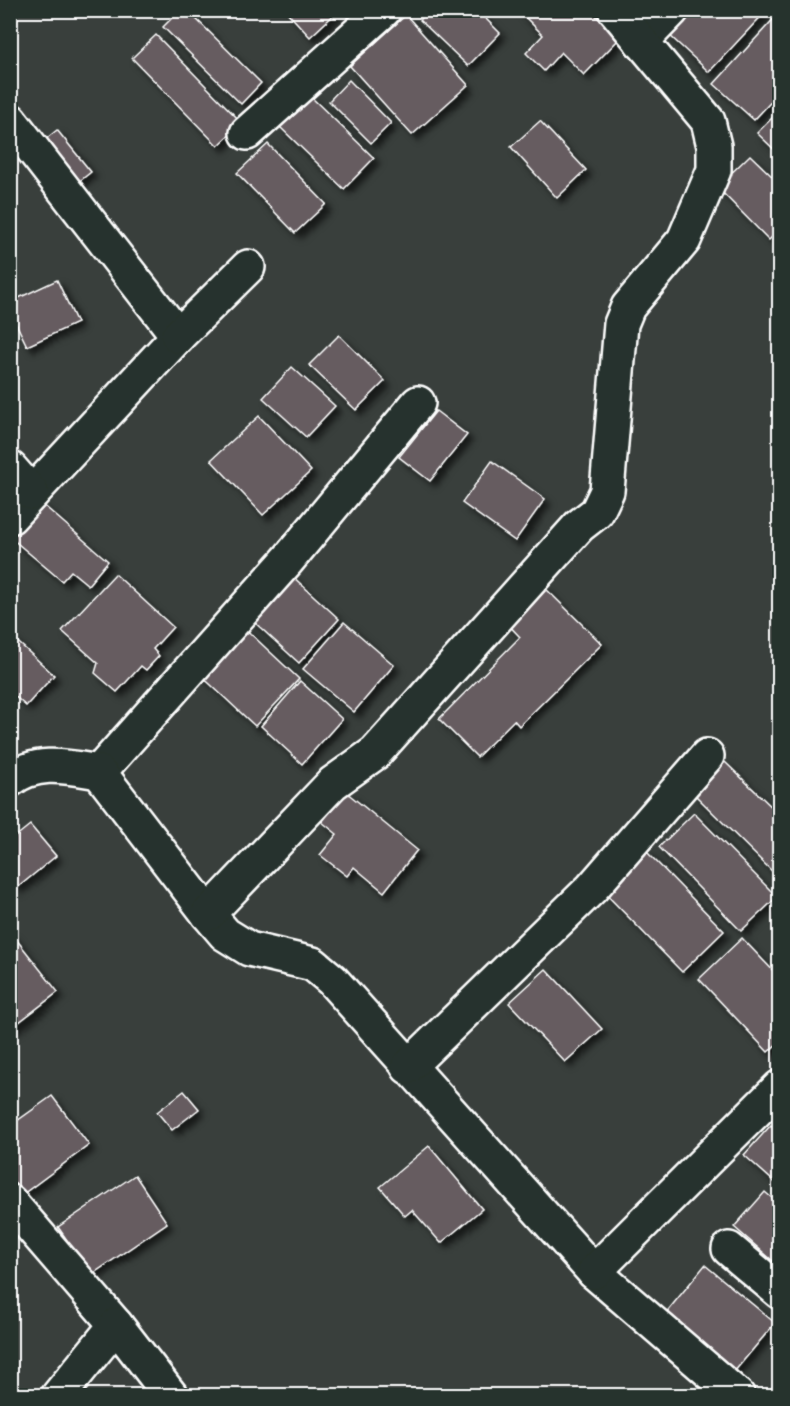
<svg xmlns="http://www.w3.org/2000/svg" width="790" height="1406" font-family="Delius,sans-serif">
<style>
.building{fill:#665c60;stroke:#fff;stroke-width:1.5;filter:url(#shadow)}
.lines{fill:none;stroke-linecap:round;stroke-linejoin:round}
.minor-casing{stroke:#fff;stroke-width:38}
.minor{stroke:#26332d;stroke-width:33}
</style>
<defs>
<filter id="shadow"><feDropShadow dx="5.5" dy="5.5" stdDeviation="3" flood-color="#0009"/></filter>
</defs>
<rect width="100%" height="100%" fill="#393f3c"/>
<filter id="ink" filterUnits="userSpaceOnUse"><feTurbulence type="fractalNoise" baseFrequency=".0167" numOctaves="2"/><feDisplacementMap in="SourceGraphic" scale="12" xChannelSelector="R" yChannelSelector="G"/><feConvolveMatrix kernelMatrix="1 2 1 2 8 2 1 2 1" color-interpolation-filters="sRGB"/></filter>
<g filter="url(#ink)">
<!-- building -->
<g class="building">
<path d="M 180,10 L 187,10 L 261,83 L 241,104 L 163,27 Z"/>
<path d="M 285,10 L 339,10 L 310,37 Z"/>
<path d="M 430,10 L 477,10 L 500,33 L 468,66 L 420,20 Z"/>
<path d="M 518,10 L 590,10 L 619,39 L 584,75 L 561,52 L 544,71 L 526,53 L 543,35 Z"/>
<path d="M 688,10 L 767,10 L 709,72 L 667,33 Z"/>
<path d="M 780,12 L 780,92 L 754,120 L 714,84 Z"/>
<path d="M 406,15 L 468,85 L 412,135 L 350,66 Z"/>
<path d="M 156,35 L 242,123 L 218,146 L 132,58 Z"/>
<path d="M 349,80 L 391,123 L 371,143 L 329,101 Z"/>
<path d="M 310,96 L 374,158 L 344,189 L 280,127 Z"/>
<path d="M 780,110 L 780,155 L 757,133 Z"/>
<path d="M 540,121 L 586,170 L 557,198 L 511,147 Z"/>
<path d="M 57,130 L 91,172 L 71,188 L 37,146 Z"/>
<path d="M 268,144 L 326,204 L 295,233 L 237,173 Z"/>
<path d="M 750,155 L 780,184 L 780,229 L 769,240 L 717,187 Z"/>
<path d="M 57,280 L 77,323 L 27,346 L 10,311 L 10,302 Z"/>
<path d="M 339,335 L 385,381 L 356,410 L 309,365 Z"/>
<path d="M 292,367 L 335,406 L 306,437 L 263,398 Z"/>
<path d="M 436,411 L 467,435 L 430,481 L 399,457 Z"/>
<path d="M 259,416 L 311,471 L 263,515 L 211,460 Z"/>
<path d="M 492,461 L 545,499 L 515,541 L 462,503 Z"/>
<path d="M 41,503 L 108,561 L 88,585 L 71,571 L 62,581 L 11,538 Z"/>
<path d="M 115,574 L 173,627 L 153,649 L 159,656 L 146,670 L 141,666 L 117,692 L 95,673 L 98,663 L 62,631 Z"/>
<path d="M 291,575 L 339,619 L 299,663 L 251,619 Z"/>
<path d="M 542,585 L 602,644 L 519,726 L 514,720 L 477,757 L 439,719 L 520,637 L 505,621 Z"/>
<path d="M 344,622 L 394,665 L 354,712 L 303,669 Z"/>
<path d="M 239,623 L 299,679 L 255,726 L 195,670 Z"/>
<path d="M 10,635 L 54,675 L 26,706 L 10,692 Z"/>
<path d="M 300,681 L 342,719 L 302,764 L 261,726 Z"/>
<path d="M 725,762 L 780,815 L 780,879 L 694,794 Z"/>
<path d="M 346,792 L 417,850 L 384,892 L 354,867 L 347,876 L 320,855 L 337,834 L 322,822 Z"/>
<path d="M 694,813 L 777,897 L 741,931 L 659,847 Z"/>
<path d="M 30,825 L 56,856 L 17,888 L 10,880 L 10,841 Z"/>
<path d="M 645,850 L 724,931 L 682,972 L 603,891 Z"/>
<path d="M 12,934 L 58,992 L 10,1029 L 10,935 Z"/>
<path d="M 742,938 L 780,978 L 780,1041 L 768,1052 L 699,979 Z"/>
<path d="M 546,969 L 602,1029 L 565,1062 L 509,1003 Z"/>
<path d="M 184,1091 L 199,1109 L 172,1130 L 157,1112 Z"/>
<path d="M 52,1096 L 89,1145 L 23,1194 L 10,1177 L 10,1126 Z"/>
<path d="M 771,1125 L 780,1133 L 780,1187 L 744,1155 Z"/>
<path d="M 429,1146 L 482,1209 L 441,1243 L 412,1210 L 405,1216 L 380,1187 Z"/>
<path d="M 135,1175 L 167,1223 L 91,1275 L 58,1227 Z"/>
<path d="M 765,1192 L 780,1205 L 780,1267 L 734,1227 Z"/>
<path d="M 705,1265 L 775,1323 L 734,1372 L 665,1314 Z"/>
<path d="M 780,1382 L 780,1396 L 769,1396 Z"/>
</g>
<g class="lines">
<defs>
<g id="minor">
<path d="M 641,42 L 672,10"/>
<path d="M 10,120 L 178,336 L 10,517"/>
<path d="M 247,133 L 384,10"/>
<path d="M 178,336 L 248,267"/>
<path d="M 10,468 L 32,493"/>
<path d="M 99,772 L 287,561 L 418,403"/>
<path d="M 10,780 C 37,759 68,767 99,772 L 208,914 L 225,934 L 249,949 L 313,964 L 332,980 L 594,1272 L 738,1396"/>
<path d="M 208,914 L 333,783 L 375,753 L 579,526 L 597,512 L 607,491 L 621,324 L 628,307 L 684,240 L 714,170 L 714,146 L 708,121 L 615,10"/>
<path d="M 408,1067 L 592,888 L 707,756"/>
<path d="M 10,1202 L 116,1325 L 58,1396"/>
<path d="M 729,1249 L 780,1292"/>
<path d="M 594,1272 L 780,1087"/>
<path d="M 116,1325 L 171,1396"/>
</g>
</defs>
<!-- minor casing -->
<use href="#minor" class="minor-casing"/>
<!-- minor -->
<use href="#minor" class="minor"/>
</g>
</g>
<!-- margin -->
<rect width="790" height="1406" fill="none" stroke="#26332d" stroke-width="36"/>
<rect x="18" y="18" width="754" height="1370" fill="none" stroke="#fff" stroke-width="2" filter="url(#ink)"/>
</svg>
